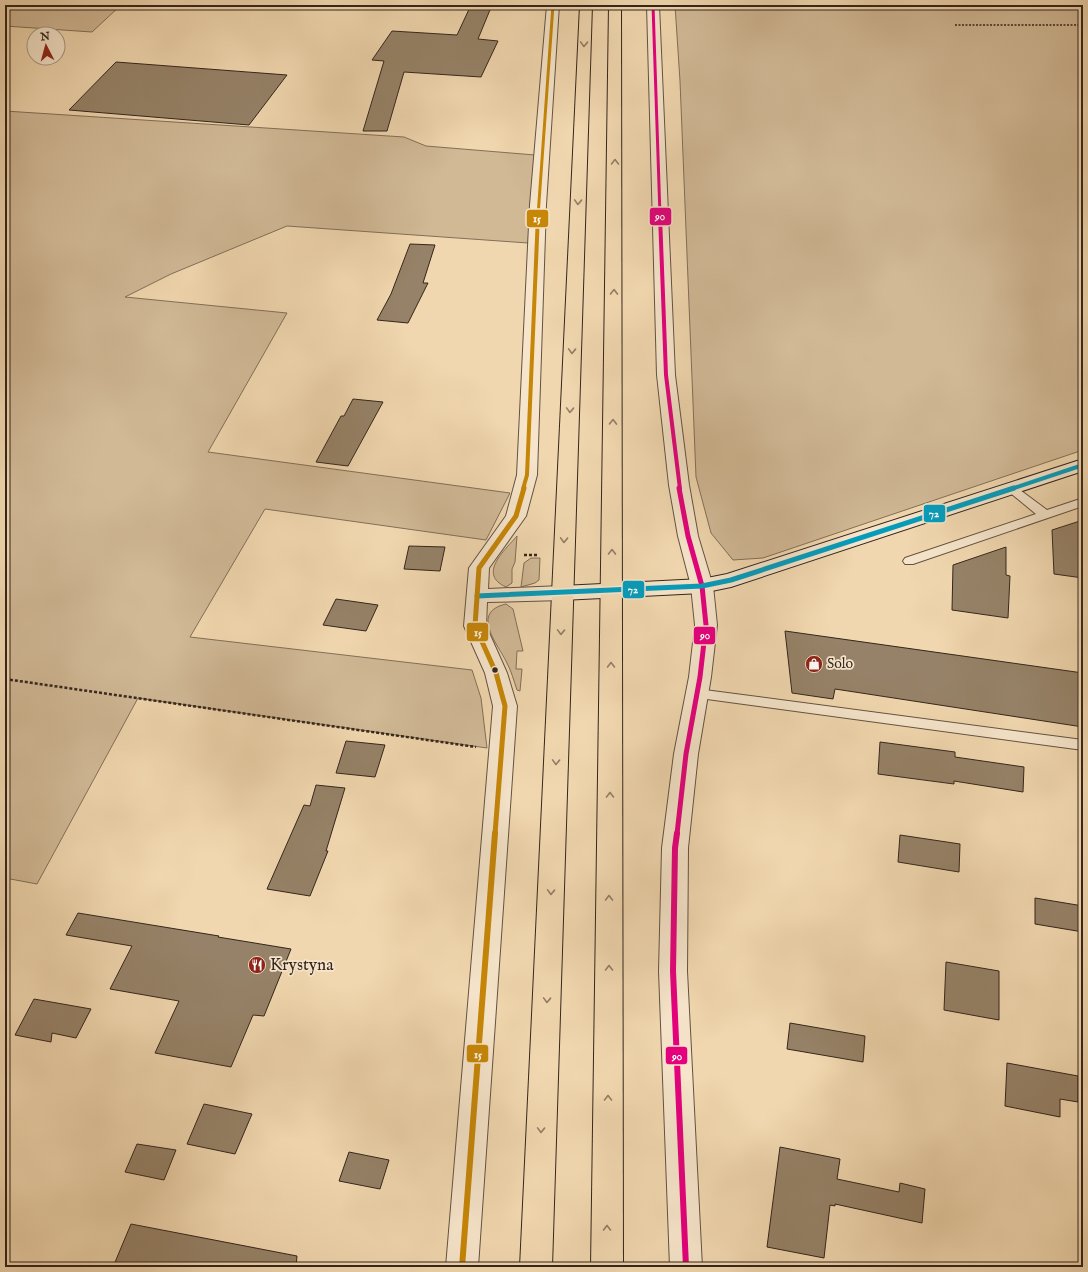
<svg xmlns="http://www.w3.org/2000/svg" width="1088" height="1272" font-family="'IM FELL English',serif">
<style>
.green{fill:#d1b996;stroke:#826f59}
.building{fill:#968268;stroke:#34251c}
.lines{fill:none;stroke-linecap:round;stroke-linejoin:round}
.lane-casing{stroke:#635241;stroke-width:2}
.street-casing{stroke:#635241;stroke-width:2}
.secondary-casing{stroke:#34251c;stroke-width:2}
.primary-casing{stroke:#34251c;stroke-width:2}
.path-far1{stroke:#34251c;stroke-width:1.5;stroke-dasharray:2 1.5;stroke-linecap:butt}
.path{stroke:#34251c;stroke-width:2.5;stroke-dasharray:3 2;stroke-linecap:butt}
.lane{fill:#f6e5cb;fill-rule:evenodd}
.street{fill:#f6e5cb;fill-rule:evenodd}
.secondary{fill:#f6e5cb;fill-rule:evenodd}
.primary{fill:#f1d7af;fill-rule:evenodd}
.bus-1-far3-casing{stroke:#f6e5cb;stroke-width:5}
.bus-1-far2-casing{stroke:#f6e5cb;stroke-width:6}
.bus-1-far1-casing{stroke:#f6e5cb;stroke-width:8}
.bus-1-casing{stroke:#f6e5cb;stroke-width:10}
.bus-2-far1-casing{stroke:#f6e5cb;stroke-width:6}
.bus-2-casing{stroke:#f6e5cb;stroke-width:8}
.bus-3-far3-casing{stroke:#f6e5cb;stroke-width:5}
.bus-3-far2-casing{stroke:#f6e5cb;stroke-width:6}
.bus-3-far1-casing{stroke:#f6e5cb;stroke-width:8}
.bus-3-casing{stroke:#f6e5cb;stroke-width:10}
.bus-1-far3{stroke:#e5007d;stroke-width:3}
.bus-1-far2{stroke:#e5007d;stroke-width:4}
.bus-1-far1{stroke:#e5007d;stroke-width:5}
.bus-1{stroke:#e5007d;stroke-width:6}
.bus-2-far1{stroke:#059cbc;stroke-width:4}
.bus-2{stroke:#059cbc;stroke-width:5}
.bus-3-far3{stroke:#c68607;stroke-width:3}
.bus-3-far2{stroke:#c68607;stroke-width:4}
.bus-3-far1{stroke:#c68607;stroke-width:5}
.bus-3{stroke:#c68607;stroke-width:6}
.oneway{stroke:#927e66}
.bus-dot{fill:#34251c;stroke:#f6e5cb;stroke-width:1.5}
.labels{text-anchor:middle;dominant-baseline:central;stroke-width:3.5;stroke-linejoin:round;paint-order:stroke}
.poi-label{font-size:14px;fill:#34251c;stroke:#f6e5cb;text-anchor:start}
.near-poi-label{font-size:17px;fill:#34251c;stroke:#f6e5cb;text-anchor:start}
.line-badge{stroke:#f6e5cb;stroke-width:1.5}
.badge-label{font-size:11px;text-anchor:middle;font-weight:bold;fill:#fff}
</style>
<rect width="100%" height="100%" fill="#f1d7af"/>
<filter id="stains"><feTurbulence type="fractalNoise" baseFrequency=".005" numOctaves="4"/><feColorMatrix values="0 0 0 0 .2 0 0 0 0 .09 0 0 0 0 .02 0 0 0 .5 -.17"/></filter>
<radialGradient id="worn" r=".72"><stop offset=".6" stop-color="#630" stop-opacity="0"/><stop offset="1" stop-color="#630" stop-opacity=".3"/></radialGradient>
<!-- green -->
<g class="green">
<path d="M 5,5 L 121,5 L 92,32 L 5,26 Z"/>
<path d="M 675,5 L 1083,5 L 1083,450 L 763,558 L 733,560 L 711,533 L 696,477 L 680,81 Z"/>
<path d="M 5,111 L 404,137 L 426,146 L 535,155 L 528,243 L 287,226 L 171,274 L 125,297 L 287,313 L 208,452 L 510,493 L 486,540 L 265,509 L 190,637 L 472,670 L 481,698 L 487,748 L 138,698 L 37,884 L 5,878 Z"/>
<path d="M 517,536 L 515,562 L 512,569 L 512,583 L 506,587 C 477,574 505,550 517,536 Z"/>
<path d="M 531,558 L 540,558 L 539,580 L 535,583 L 521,587 L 524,563 Z"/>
<path d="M 506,604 L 513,609 L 523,651 L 517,651 L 516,669 L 522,669 L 520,691 L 517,690 C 514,681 511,670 506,661 C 496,642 471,612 506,604 Z"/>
</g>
<!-- building -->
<g class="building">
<path d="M 471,5 L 492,5 L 478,39 L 498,41 L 481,77 L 404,72 L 387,131 L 363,131 L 384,61 L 372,60 L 392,31 L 457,35 Z"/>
<path d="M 116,62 L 287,75 L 249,125 L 69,110 Z"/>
<path d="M 410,244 L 435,245 L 423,283 L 428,283 L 408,323 L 377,320 L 391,294 Z"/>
<path d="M 353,399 L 383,402 L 348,466 L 316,462 L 341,416 L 344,416 Z"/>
<path d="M 1083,520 L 1083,578 L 1054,574 L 1052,530 Z"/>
<path d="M 409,546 L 445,547 L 440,571 L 404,569 Z"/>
<path d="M 1006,547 L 1006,575 L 1010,576 L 1008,618 L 952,610 L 953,565 Z"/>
<path d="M 336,599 L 378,605 L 366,631 L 323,625 Z"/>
<path d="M 785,631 L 1083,673 L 1083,727 L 835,689 L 833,699 L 792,693 Z"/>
<path d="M 346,741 L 385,745 L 375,777 L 336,773 Z"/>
<path d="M 880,742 L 955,752 L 955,757 L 1024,767 L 1023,792 L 954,781 L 954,784 L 878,774 Z"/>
<path d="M 316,785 L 345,788 L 326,851 L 328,851 L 310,896 L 267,889 L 304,805 L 310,806 Z"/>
<path d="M 900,835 L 960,844 L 959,872 L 898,862 Z"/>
<path d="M 1035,898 L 1083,906 L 1083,932 L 1035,924 Z"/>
<path d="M 78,913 L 219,936 L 218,937 L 291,949 L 264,1016 L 253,1015 L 231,1067 L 155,1053 L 179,1001 L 110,989 L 132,946 L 66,935 Z"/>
<path d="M 946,962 L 999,971 L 999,1020 L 944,1010 Z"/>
<path d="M 34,999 L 91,1009 L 76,1038 L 52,1033 L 51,1042 L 15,1035 Z"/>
<path d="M 790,1023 L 865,1036 L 863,1062 L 787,1049 Z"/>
<path d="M 1007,1063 L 1078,1076 L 1078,1102 L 1060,1099 L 1060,1117 L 1005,1106 Z"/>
<path d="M 204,1104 L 252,1114 L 235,1154 L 187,1144 Z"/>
<path d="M 137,1144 L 176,1150 L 164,1180 L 125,1172 Z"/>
<path d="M 780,1147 L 840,1159 L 837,1179 L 899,1192 L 900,1183 L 925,1189 L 922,1223 L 835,1204 L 835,1206 L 830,1205 L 824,1258 L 767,1247 Z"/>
<path d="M 349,1152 L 389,1160 L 380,1189 L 339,1181 Z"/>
<path d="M 131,1224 L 297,1256 L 296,1267 L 113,1267 Z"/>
</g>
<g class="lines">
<defs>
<g id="lane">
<path d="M 1012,485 L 1016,487 L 1047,510 L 1083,498 L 1083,506 L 913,564 L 905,564 L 903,561 L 905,558 L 1036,514 L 1008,491 L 1006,489 L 1008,487 Z"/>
<path d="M 697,689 L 1083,740 L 1083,750 L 692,697 L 690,694 L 692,691 Z"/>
</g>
<g id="street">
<path d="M 547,5 L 559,5 L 546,205 L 537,475 L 526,516 L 489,568 L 488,589 L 562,586 L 570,588 L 573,593 L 570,598 L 562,600 L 487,602 L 486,626 L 507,673 L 517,706 L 478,1267 L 446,1267 L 493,706 L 485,673 L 464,626 L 469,568 L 506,516 L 517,475 L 530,205 Z"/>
<path d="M 647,5 L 659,5 L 675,375 L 689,485 L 698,536 L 713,586 L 717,625 L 711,677 L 698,754 L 688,848 L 687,971 L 702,1267 L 670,1267 L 659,971 L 662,848 L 674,754 L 689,677 L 695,625 L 691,586 L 678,536 L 669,485 L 657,375 Z"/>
</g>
<path id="secondary" d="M 1083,459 L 1083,471 L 731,587 L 702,593 L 562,600 L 554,598 L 551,593 L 554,588 L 562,586 L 702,579 L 727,574 Z"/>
<g id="primary">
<path d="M 580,5 L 592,5 L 552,1267 L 520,1267 Z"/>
<path d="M 609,5 L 621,5 L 623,1267 L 591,1267 Z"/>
</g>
</defs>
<!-- lane casing -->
<use href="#lane" class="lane-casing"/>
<!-- street casing -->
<use href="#street" class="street-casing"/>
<!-- secondary casing -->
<use href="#secondary" class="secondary-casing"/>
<!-- primary casing -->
<use href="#primary" class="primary-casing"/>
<!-- path-far1 -->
<path class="path-far1" d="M 955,25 L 1083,25"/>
<!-- path -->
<g class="path">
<path d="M 524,555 L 539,555"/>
<path d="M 5,679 L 476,747"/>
</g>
<!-- lane -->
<use href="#lane" class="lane"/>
<!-- street -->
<use href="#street" class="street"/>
<!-- secondary -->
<use href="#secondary" class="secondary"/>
<!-- primary -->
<use href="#primary" class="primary"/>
<defs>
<path id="bus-1-far3" d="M 653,5 L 660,216"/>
<path id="bus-1-far2" d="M 660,215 L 666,375 L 680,489"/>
<path id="bus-1-far1" d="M 677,834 L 686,754 L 700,677 L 706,625 L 702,586 L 688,536 L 679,488"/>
<path id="bus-1" d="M 677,833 L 675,848 L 673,971 L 686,1267"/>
<path id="bus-2-far1" d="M 1011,489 L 1083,465"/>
<path id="bus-2" d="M 477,596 L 702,586 L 731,580 L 1014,488"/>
<path id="bus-3-far3" d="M 538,216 L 553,5"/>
<path id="bus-3-far2" d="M 523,489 L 527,475 L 538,215"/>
<path id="bus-3-far1" d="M 495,834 L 505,706 L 496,673 L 475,626 L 479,568 L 516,516 L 524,488"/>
<path id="bus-3" d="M 462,1267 L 495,833"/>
</defs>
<!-- bus-1-far3 casing -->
<use href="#bus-1-far3" class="bus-1-far3-casing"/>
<!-- bus-1-far2 casing -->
<use href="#bus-1-far2" class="bus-1-far2-casing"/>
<!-- bus-1-far1 casing -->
<use href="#bus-1-far1" class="bus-1-far1-casing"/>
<!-- bus-1 casing -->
<use href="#bus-1" class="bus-1-casing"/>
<!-- bus-2-far1 casing -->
<use href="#bus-2-far1" class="bus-2-far1-casing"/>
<!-- bus-2 casing -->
<use href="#bus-2" class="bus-2-casing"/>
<!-- bus-3-far3 casing -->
<use href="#bus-3-far3" class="bus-3-far3-casing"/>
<!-- bus-3-far2 casing -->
<use href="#bus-3-far2" class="bus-3-far2-casing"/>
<!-- bus-3-far1 casing -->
<use href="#bus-3-far1" class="bus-3-far1-casing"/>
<!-- bus-3 casing -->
<use href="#bus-3" class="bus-3-casing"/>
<!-- bus-1-far3 -->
<use href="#bus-1-far3" class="bus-1-far3"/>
<!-- bus-1-far2 -->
<use href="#bus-1-far2" class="bus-1-far2"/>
<!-- bus-1-far1 -->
<use href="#bus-1-far1" class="bus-1-far1"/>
<!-- bus-1 -->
<use href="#bus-1" class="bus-1"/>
<!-- bus-2-far1 -->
<use href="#bus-2-far1" class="bus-2-far1"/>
<!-- bus-2 -->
<use href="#bus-2" class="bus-2"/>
<!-- bus-3-far3 -->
<use href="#bus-3-far3" class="bus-3-far3"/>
<!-- bus-3-far2 -->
<use href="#bus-3-far2" class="bus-3-far2"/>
<!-- bus-3-far1 -->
<use href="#bus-3-far1" class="bus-3-far1"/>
<!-- bus-3 -->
<use href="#bus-3" class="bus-3"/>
</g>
<!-- one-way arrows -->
<defs><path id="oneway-chevron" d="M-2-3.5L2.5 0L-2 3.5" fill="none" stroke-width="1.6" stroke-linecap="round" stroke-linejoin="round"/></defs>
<g class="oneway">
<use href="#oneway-chevron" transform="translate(584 44) rotate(92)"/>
<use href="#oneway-chevron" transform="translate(615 162) rotate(-90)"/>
<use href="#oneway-chevron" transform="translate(578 202) rotate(92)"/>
<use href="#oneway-chevron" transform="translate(614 292) rotate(-89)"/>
<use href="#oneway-chevron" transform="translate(572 351) rotate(92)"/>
<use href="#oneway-chevron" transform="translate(570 410) rotate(92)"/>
<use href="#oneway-chevron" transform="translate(613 422) rotate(-89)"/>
<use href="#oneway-chevron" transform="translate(564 540) rotate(92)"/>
<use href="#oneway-chevron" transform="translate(612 552) rotate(-89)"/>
<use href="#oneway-chevron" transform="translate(561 632) rotate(92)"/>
<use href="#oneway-chevron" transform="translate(611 665) rotate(-90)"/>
<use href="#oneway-chevron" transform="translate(556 762) rotate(92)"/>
<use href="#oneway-chevron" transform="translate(610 795) rotate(-90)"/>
<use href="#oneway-chevron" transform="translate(551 892) rotate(92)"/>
<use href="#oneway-chevron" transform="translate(609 898) rotate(-90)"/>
<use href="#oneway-chevron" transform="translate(609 968) rotate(-90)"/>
<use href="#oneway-chevron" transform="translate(547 1000) rotate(92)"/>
<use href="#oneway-chevron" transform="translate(608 1098) rotate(-90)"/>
<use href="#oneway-chevron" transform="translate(541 1130) rotate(92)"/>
<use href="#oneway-chevron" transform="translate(607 1228) rotate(-90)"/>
</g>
<!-- icons -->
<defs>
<symbol id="shop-disc" viewBox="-11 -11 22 22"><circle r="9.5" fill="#8f2418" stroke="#f6e5cb"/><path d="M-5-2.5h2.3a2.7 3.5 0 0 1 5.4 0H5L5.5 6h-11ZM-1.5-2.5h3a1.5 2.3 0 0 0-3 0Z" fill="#fff"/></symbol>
<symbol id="restaurant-disc" viewBox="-11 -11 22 22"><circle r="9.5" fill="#8f2418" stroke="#f6e5cb"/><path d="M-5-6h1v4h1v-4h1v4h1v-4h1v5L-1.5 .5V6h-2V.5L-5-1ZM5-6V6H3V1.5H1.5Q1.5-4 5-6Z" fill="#fff"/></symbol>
</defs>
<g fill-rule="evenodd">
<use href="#shop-disc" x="804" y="654" width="20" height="20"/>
<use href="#restaurant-disc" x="247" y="955" width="20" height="20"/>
</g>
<!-- markers -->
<circle class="bus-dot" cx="495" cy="670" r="3.5"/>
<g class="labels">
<!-- poi labels -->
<g class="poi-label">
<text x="827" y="664">Solo</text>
</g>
<!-- near-poi labels -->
<g class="near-poi-label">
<text x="270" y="965">Krystyna</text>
</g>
</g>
<g class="line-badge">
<rect x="649" y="207" width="23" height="19" rx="4" fill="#e5007d"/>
<rect x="526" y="209" width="23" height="19" rx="4" fill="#c68607"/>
<rect x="923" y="504" width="23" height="19" rx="4" fill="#059cbc"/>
<rect x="622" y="580" width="23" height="19" rx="4" fill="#059cbc"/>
<rect x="466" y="622" width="23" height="20" rx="4" fill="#c68607"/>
<rect x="693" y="626" width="23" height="19" rx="4" fill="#e5007d"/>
<rect x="466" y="1044" width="23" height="19" rx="4" fill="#c68607"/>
<rect x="665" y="1046" width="23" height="19" rx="4" fill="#e5007d"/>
</g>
<g class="badge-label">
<text x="660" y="220">90</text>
<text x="537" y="222">15</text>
<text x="934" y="517">72</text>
<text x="633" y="593">72</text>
<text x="478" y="636">15</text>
<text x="705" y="639">90</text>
<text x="478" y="1058">15</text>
<text x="677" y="1060">90</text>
</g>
<!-- margin -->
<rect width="1088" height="1272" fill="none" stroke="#f1d7af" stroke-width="20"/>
<rect x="6" y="6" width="1076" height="1260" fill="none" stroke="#34251c" stroke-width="2"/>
<rect x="10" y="10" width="1068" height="1252" fill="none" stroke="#34251c"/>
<!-- north arrow -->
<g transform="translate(46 46) rotate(354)"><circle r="19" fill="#f6e5cb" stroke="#a89885"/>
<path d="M0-3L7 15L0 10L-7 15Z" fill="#8f2418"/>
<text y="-6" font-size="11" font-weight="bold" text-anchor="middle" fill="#34251c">N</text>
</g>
<rect width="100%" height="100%" filter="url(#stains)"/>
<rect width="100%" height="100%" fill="url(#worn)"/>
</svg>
